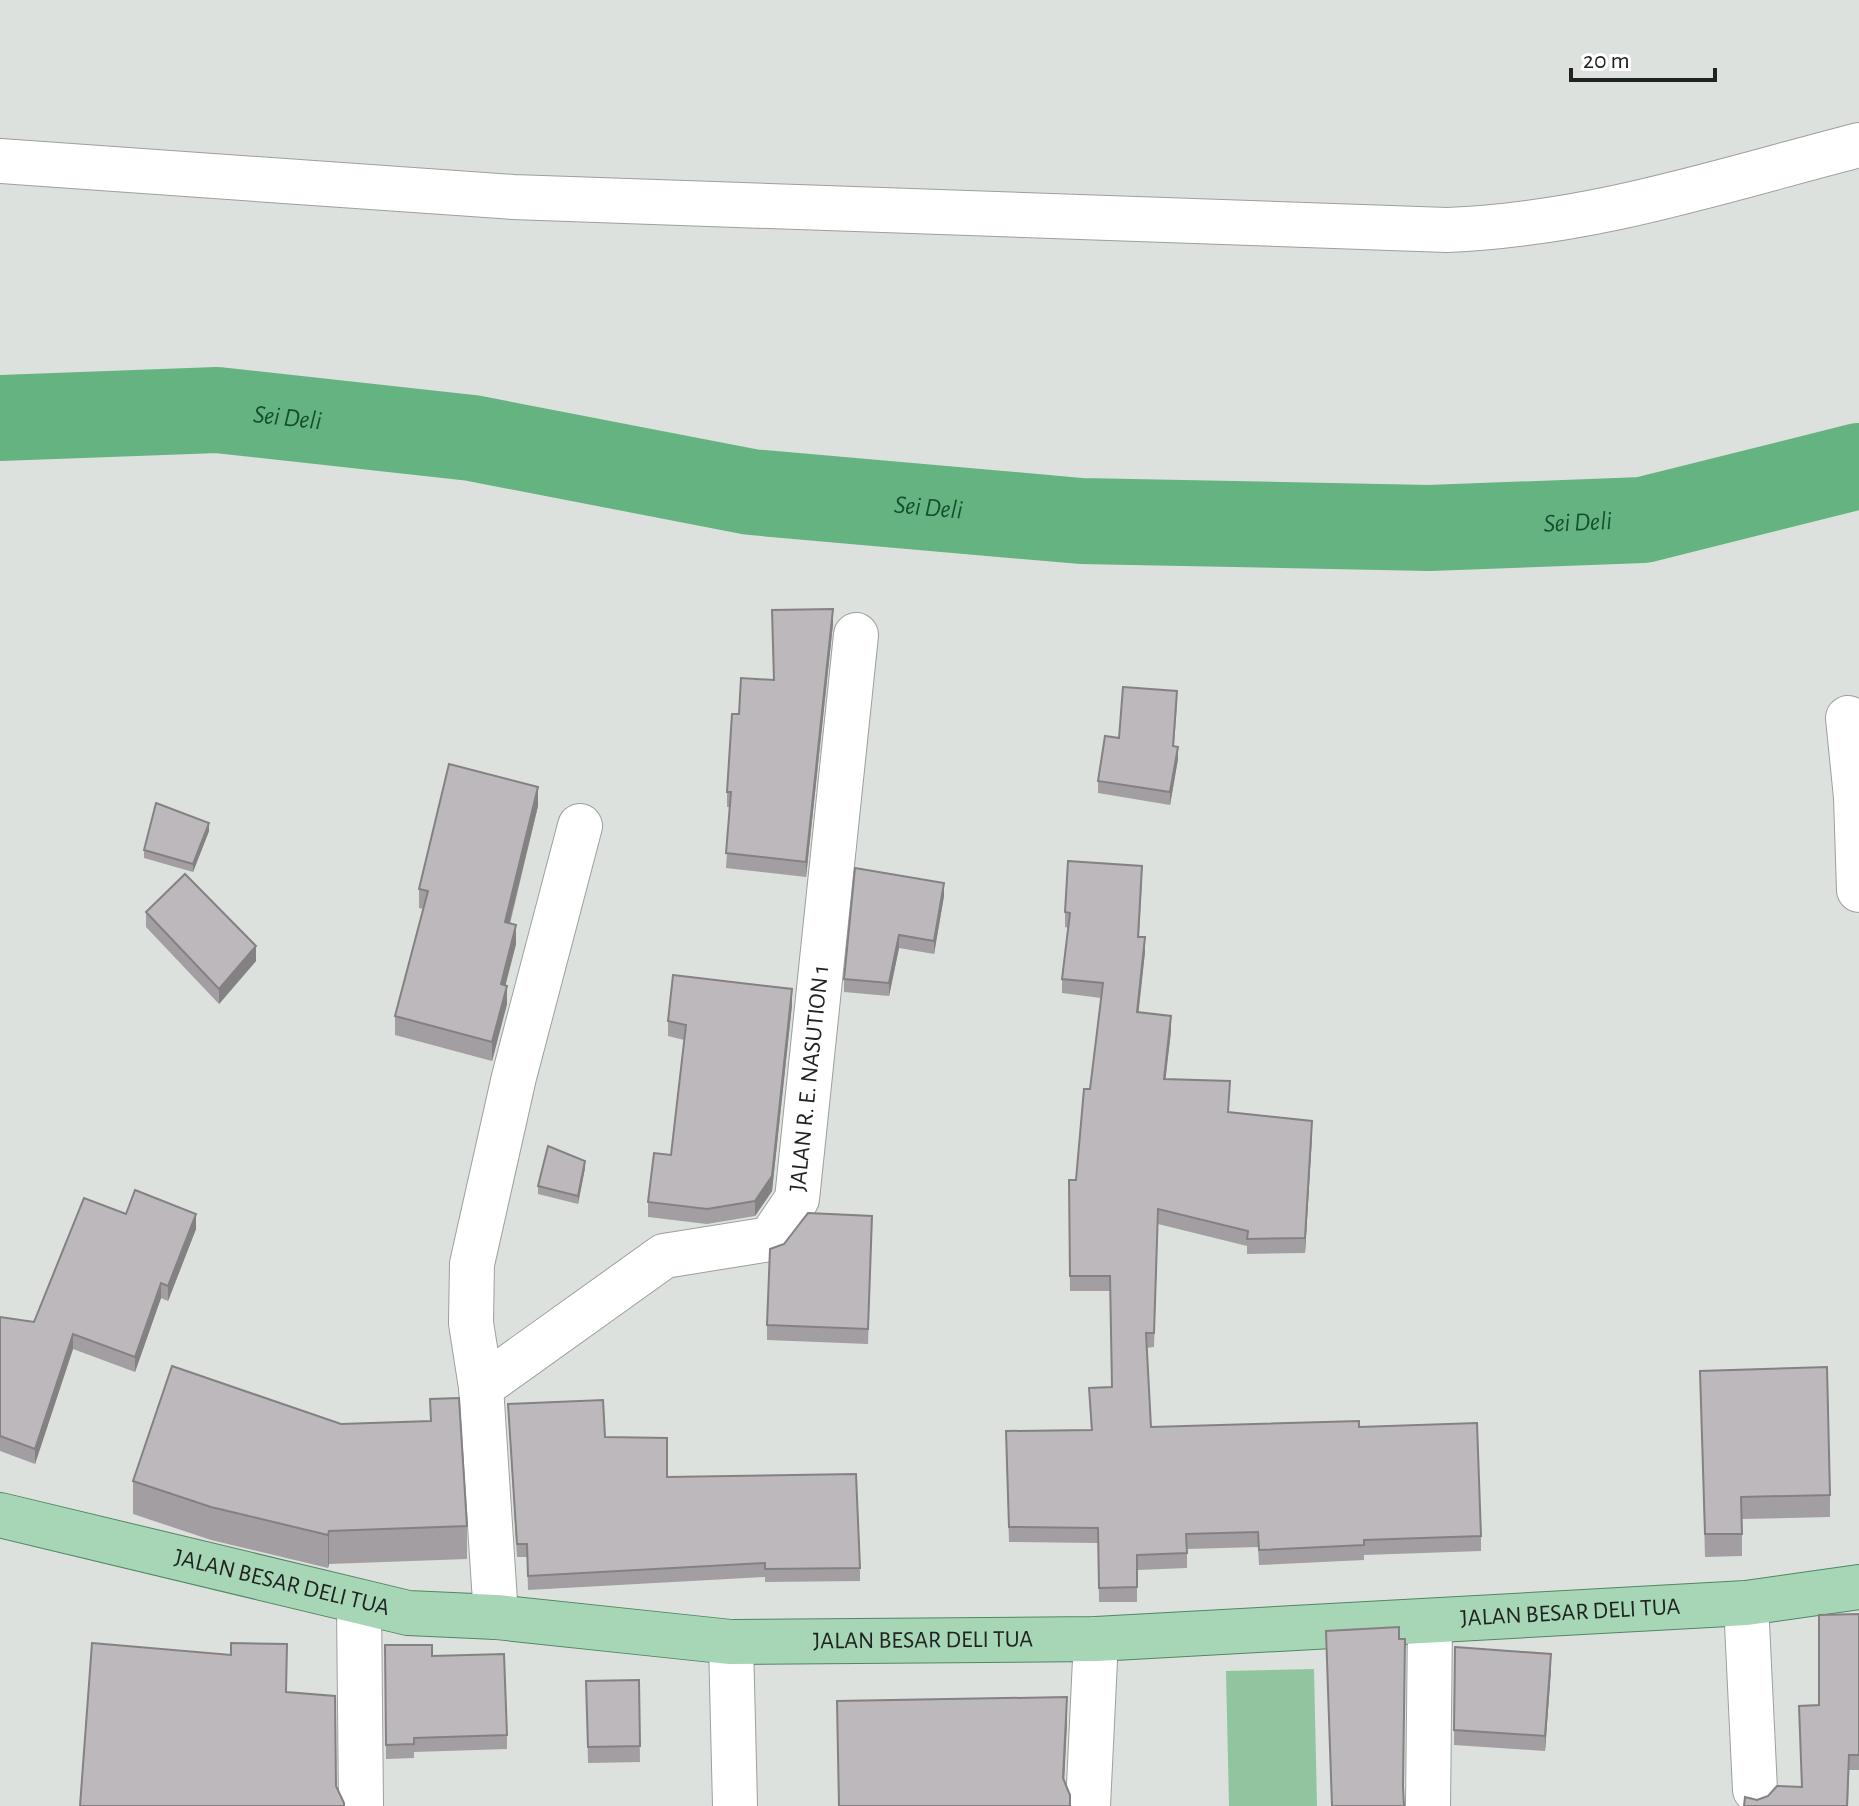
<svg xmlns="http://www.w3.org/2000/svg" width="1859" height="1806" font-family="'Alegreya Sans',sans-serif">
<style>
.green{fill:#90c5a0}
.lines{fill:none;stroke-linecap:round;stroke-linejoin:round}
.river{stroke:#65b380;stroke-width:86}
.minor-casing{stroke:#9ca09d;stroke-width:46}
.major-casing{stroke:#518663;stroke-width:46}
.minor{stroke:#fff;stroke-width:44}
.major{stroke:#a6d6b6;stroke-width:44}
.wall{fill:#a39ea1}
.shaded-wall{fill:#848183}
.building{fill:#bdb8bb;stroke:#848183;stroke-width:2}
.labels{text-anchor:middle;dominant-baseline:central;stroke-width:8;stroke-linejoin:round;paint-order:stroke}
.street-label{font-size:24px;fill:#212322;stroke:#fff}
.water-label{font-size:26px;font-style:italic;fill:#15502e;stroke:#fff}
</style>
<rect width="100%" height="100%" fill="#dce1dd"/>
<!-- green -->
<path class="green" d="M 1314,1669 L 1317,1806 L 1229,1806 L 1226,1671 Z"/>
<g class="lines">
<!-- river -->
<path class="river" id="s1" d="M 0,418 L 217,410 L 472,438 L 751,492 L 1081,521 L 1429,528 L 1643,520 L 1859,466"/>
<defs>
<g id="minor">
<path d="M 0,161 L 513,197 L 1447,230 C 1593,224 1719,181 1859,145"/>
<path d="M 1848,718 L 1856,797 L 1859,890"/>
<path id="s2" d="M 481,1387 L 664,1256 L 770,1239 L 797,1199 L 856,635"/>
<path d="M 1746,1603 L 1755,1790"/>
<path d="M 359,1604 L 361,1806"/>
<path d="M 496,1617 L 481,1387 L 471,1323 L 472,1264 L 514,1077 L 580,826"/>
<path d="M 731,1642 L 735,1806"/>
<path d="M 1088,1806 L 1096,1639"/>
<path d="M 1428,1806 L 1430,1623"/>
</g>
<g id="major">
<path id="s3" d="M 0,1515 L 408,1613 L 496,1617 L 731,1642 L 1096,1639 L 1746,1603 L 1859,1587"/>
</g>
</defs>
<!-- minor casing -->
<use href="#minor" class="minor-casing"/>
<!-- major casing -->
<use href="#major" class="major-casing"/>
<!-- minor -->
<use href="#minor" class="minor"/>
<!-- major -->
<use href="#major" class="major"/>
</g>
<!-- wall -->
<g class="wall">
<path d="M 833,624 L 806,877 L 726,868 L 730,807 L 727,807 L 727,792 L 739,714 Z"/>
<path d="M 1177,704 L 1174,746 L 1178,759 L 1170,805 L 1098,793 L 1098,781 L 1119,738 Z"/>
<path d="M 538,806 L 510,924 L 516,944 L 505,985 L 507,1004 L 492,1061 L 395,1035 L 395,1016 L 423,909 L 419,908 L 419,889 Z"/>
<path d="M 209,831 L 193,872 L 144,858 L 144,850 Z"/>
<path d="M 1142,881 L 1139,937 L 1145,952 L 1138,1012 L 1171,1031 L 1165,1079 L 1229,1112 L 1312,1136 L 1305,1253 L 1247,1254 L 1247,1246 L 1158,1224 L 1154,1347 L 1146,1348 L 1151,1427 L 1359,1427 L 1481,1536 L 1481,1551 L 1364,1555 L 1364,1560 L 1259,1565 L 1258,1547 L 1187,1549 L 1187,1568 L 1137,1570 L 1137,1602 L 1099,1602 L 1098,1543 L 1009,1542 L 1006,1446 L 1091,1430 L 1089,1388 L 1112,1387 L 1110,1291 L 1070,1291 L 1069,1180 L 1076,1180 L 1090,1089 L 1101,998 L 1062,993 L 1062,979 L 1069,928 L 1065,927 L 1065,912 Z"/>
<path d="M 944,896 L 934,954 L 899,948 L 889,996 L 844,992 L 844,979 Z"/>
<path d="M 146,912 L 256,961 L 219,1004 L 146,927 Z"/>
<path d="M 792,1005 L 772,1191 L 755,1216 L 707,1224 L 648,1217 L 648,1202 L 671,1155 L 684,1040 L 668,1036 L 668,1021 Z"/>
<path d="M 585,1168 L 578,1204 L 538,1194 L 538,1186 Z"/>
<path d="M 126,1214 L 196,1229 L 168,1301 L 161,1298 L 135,1372 L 73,1349 L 35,1464 L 0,1451 L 0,1317 L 34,1322 Z"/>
<path d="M 872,1216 L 868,1344 L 767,1340 L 767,1325 Z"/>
<path d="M 1700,1371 L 1830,1495 L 1830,1517 L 1742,1519 L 1742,1556 L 1705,1557 Z"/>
<path d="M 430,1399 L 467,1526 L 467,1559 L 329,1564 L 328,1568 L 211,1540 L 133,1514 L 133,1481 L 341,1424 L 430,1421 Z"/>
<path d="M 508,1404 L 605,1437 L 667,1477 L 860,1568 L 860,1581 L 765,1582 L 765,1577 L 528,1590 L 527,1557 L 517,1557 Z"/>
<path d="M 1859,1614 L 1859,1770 L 1849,1770 L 1848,1806 L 1744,1806 L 1757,1800 L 1801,1787 L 1819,1705 Z"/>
<path d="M 385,1645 L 432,1656 L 507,1735 L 507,1749 L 414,1752 L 414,1758 L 386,1759 Z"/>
<path d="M 1455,1647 L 1551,1669 L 1545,1751 L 1454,1745 Z"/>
<path d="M 639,1680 L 640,1762 L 588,1763 L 586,1681 Z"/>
</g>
<!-- shaded-wall -->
<g class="shaded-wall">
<path d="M 833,609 L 833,624 L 806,877 L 806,862 Z"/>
<path d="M 1178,747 L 1178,759 L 1170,805 L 1170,792 Z"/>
<path d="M 538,787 L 538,806 L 505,941 L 505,922 Z"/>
<path d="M 209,823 L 209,831 L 193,872 L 193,864 Z"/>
<path d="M 944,883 L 944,896 L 934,954 L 934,941 Z"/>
<path d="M 516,925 L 516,944 L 501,1003 L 501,984 Z"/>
<path d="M 899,935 L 899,948 L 889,996 L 889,983 Z"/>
<path d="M 1145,937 L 1145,952 L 1137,1027 L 1137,1012 Z"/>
<path d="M 256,946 L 256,961 L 219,1004 L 219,989 Z"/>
<path d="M 507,986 L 507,1004 L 492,1061 L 492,1042 Z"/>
<path d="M 792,989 L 792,1005 L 772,1191 L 755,1216 L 755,1201 Z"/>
<path d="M 1171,1016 L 1171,1031 L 1164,1093 L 1164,1079 Z"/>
<path d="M 1312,1121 L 1312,1136 L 1305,1253 L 1305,1238 Z"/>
<path d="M 585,1161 L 585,1168 L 578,1204 L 578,1196 Z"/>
<path d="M 196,1214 L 196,1229 L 168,1301 L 168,1286 Z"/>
<path d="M 161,1283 L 161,1298 L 135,1372 L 135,1357 Z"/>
<path d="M 73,1334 L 73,1349 L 35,1464 L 35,1449 Z"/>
<path d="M 329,1531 L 329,1564 L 328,1568 L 328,1535 Z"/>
<path d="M 1551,1654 L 1551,1669 L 1545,1751 L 1545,1736 Z"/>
<path d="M 1067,1697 L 1067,1724 L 1063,1805 L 1063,1778 Z"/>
</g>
<!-- building -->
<g class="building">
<path d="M 833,609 L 806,862 L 726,853 L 731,792 L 727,792 L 732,714 L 739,714 L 741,678 L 774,680 L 772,610 Z"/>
<path d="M 1123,687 L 1177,691 L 1173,746 L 1178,747 L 1170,792 L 1098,781 L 1105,736 L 1119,738 Z"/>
<path d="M 449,764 L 538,787 L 505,922 L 516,925 L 501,984 L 507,986 L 492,1042 L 395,1016 L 428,891 L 419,889 Z"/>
<path d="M 156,803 L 209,823 L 193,864 L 144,850 Z"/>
<path d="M 1068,861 L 1142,866 L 1138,937 L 1145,937 L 1137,1012 L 1171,1016 L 1164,1079 L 1230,1081 L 1228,1112 L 1312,1121 L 1305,1238 L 1247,1239 L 1248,1231 L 1158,1209 L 1154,1333 L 1146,1333 L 1151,1427 L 1359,1421 L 1359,1427 L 1477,1423 L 1481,1536 L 1364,1540 L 1364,1545 L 1259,1550 L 1258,1532 L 1186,1534 L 1187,1553 L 1137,1555 L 1137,1587 L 1099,1588 L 1098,1528 L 1009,1527 L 1006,1431 L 1092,1430 L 1089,1388 L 1112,1387 L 1110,1276 L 1070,1276 L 1069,1180 L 1076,1180 L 1084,1089 L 1090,1089 L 1103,983 L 1062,979 L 1070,913 L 1065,912 Z"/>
<path d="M 855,868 L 944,883 L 934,941 L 899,935 L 889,983 L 844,979 Z"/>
<path d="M 185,874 L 256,946 L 219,989 L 146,912 Z"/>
<path d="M 673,975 L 792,989 L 772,1176 L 755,1201 L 707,1209 L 648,1202 L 654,1153 L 671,1155 L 686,1025 L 668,1021 Z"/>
<path d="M 548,1146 L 585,1161 L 578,1196 L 538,1186 Z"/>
<path d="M 135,1190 L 196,1214 L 168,1286 L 161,1283 L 135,1357 L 73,1334 L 35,1449 L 0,1436 L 0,1317 L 34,1322 L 84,1198 L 126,1214 Z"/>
<path d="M 808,1213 L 872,1216 L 868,1329 L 767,1325 L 770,1249 L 784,1244 Z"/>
<path d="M 172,1366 L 341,1424 L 431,1421 L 430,1399 L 459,1398 L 467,1526 L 329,1531 L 328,1535 L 211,1507 L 133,1481 Z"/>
<path d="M 1827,1367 L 1830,1495 L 1741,1497 L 1742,1534 L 1705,1534 L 1700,1371 Z"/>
<path d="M 603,1400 L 605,1437 L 667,1438 L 667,1477 L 856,1474 L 860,1568 L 765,1569 L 765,1563 L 528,1576 L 527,1544 L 517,1544 L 508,1404 Z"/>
<path d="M 1859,1614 L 1859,1755 L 1849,1755 L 1847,1806 L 1744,1806 L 1745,1797 L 1757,1800 L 1768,1796 L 1777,1786 L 1802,1787 L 1799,1706 L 1819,1705 L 1819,1615 Z"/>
<path d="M 1399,1627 L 1399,1639 L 1405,1639 L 1403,1786 L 1404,1806 L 1332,1806 L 1326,1631 Z"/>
<path d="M 92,1643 L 231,1655 L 231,1643 L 287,1644 L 286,1692 L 335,1696 L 336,1786 L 344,1803 L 344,1806 L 80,1806 Z"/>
<path d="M 385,1645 L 432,1645 L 432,1656 L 504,1654 L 507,1735 L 414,1738 L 414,1744 L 386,1745 Z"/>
<path d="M 1455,1647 L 1551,1654 L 1545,1736 L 1454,1730 Z"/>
<path d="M 639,1680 L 640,1746 L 588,1747 L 586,1681 Z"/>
<path d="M 1067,1697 L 1063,1778 L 1070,1795 L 1070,1806 L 839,1806 L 837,1701 Z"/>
</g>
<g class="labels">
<!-- street labels -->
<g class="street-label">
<text stroke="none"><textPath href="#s2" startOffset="502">JALAN R. E. NASUTION 1</textPath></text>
<text stroke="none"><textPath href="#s3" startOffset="290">JALAN BESAR DELI TUA</textPath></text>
<text stroke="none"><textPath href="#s3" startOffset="1584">JALAN BESAR DELI TUA</textPath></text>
<text stroke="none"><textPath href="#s3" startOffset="936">JALAN BESAR DELI TUA</textPath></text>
</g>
<!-- water labels -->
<g class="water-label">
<text stroke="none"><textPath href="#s1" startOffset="288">Sei Deli</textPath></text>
<text stroke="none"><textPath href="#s1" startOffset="936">Sei Deli</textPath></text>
<text stroke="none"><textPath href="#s1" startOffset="1586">Sei Deli</textPath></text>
</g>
</g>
<!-- scale -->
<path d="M1571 68v12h144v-12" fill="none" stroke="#212322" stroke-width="4"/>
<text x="1583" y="68" font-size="24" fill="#212322" stroke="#ffffff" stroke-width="6" paint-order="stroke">20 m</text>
</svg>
